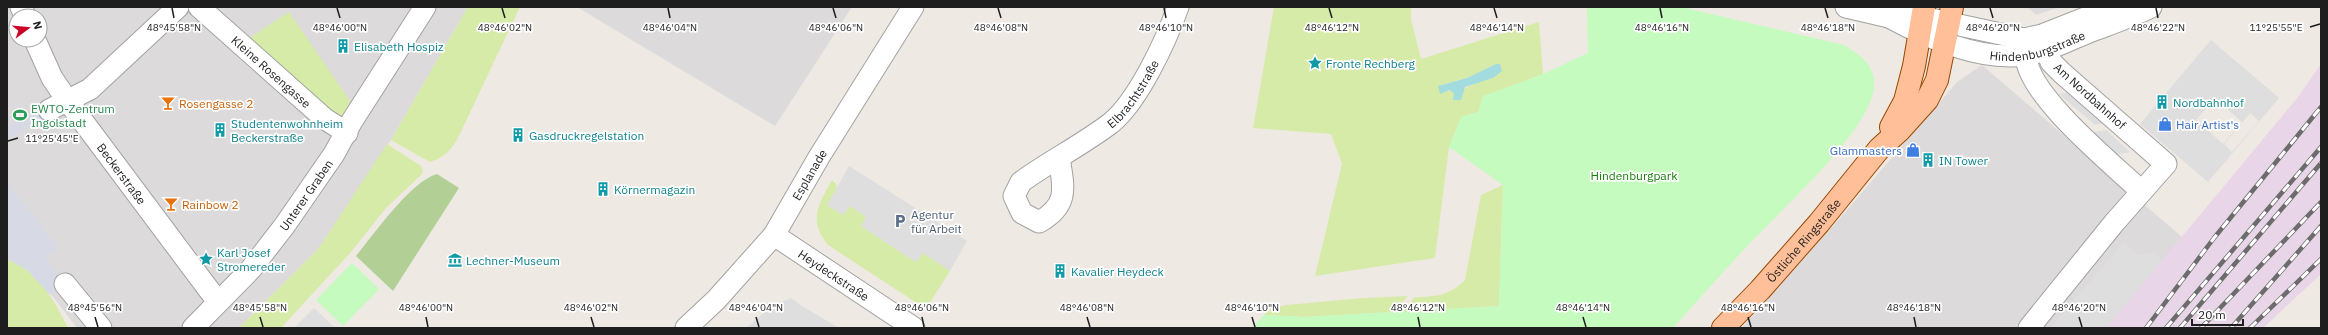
<svg xmlns="http://www.w3.org/2000/svg" width="2328" height="335" font-family="'IBM Plex Sans',sans-serif">
<style>
.residential{fill:#dcdadb;fill-rule:evenodd}
.industrial{fill:#e8d5e8}
.grass{fill:#d6eba7;fill-rule:evenodd}
.forest{fill:#b2d096}
.park{fill:#c5fbbe}
.parking{fill:#dedede;fill-rule:evenodd}
.plaza{fill:#d7dae5}
.water{fill:#a2dcde}
.lines{fill:none;stroke-linecap:round;stroke-linejoin:round}
.minor-casing{stroke:#a2a2a2;stroke-width:23}
.major-casing{stroke:#974800;stroke-width:24}
.minor{stroke:#fff;stroke-width:21}
.major{stroke:#febf99;stroke-width:22}
.rail-casing{stroke:#6c6c6c;stroke-width:4.5}
.rail{stroke:#fff;stroke-width:3;stroke-dasharray:9;stroke-linecap:butt}
.ticks{fill:none;stroke:#1e1e1e;stroke-width:1.5}
.labels{text-anchor:middle;dominant-baseline:central;stroke-width:3.5;stroke-linejoin:round;paint-order:stroke}
.street-label{font-size:12px;fill:#1e1e1e;stroke:#fff}
.culture-label{font-size:12px;fill:#0d838f;stroke:#fff;text-anchor:start}
.food-label{font-size:12px;fill:#c56008;stroke:#fff;text-anchor:start}
.leisure-label{font-size:12px;fill:#27864d;stroke:#fff;text-anchor:start}
.shop-label{font-size:12px;fill:#366cbe;stroke:#fff;text-anchor:start}
.park-label{font-size:12px;fill:#157f08;stroke:#fff}
.service-label{font-size:12px;fill:#4e5e75;stroke:#fff;text-anchor:start}
.ticks-label{font-size:10px;text-anchor:middle;fill:#1e1e1e;stroke:#fff;stroke-width:3.5;stroke-linejoin:round;paint-order:stroke}
</style>
<rect width="100%" height="100%" fill="#efe9e3"/>
<!-- residential -->
<g class="residential">
<path d="M 7,7 L 468,7 L 391,140 L 319,248 L 239,328 L 77,328 L 7,237 ZM 16,16 L 40,16 L 40,40 L 16,40 Z"/>
<path d="M 577,7 L 852,7 L 775,126 Z"/>
<path d="M 2027,7 L 2060,7 L 2036,15 Z"/>
<path d="M 1982,65 L 2182,237 L 2106,328 L 1742,328 L 1840,218 L 1957,82 Z"/>
</g>
<!-- industrial -->
<path class="industrial" d="M 2321,64 L 2321,274 L 2263,328 L 2106,328 L 2298,97 Z"/>
<!-- grass -->
<g class="grass">
<path d="M 468,7 L 520,7 L 457,140 C 450,151 443,158 430,162 L 391,140 Z"/>
<path d="M 1274,7 L 1411,7 L 1411,19 L 1421,59 L 1539,22 L 1543,74 L 1508,87 L 1478,112 L 1461,117 L 1449,147 L 1435,258 L 1315,276 L 1342,164 L 1331,134 L 1253,128 ZM 1496,64 L 1493,78 L 1482,80 L 1455,93 L 1438,86 L 1467,78 Z"/>
<path d="M 289,12 L 350,101 L 340,122 L 248,39 Z"/>
<path d="M 387,144 L 421,166 L 423,171 L 421,175 L 386,208 L 351,252 L 281,328 L 239,328 L 319,248 Z"/>
<path d="M 832,180 L 837,185 L 836,192 L 827,205 L 845,212 L 850,205 L 866,217 L 861,226 L 916,262 L 923,252 L 950,271 L 926,309 L 828,245 C 808,220 818,205 832,180 Z"/>
<path d="M 1503,185 L 1499,306 L 1401,312 L 1415,297 C 1436,297 1450,295 1465,280 L 1481,195 Z"/>
<path d="M 7,259 C 38,271 54,300 68,328 L 7,328 Z"/>
<path d="M 1408,296 L 1393,312 L 1304,317 L 1264,315 L 1271,309 L 1286,305 L 1364,298 Z"/>
</g>
<!-- forest -->
<path class="forest" d="M 437,174 L 459,188 L 393,291 L 356,256 C 374,234 411,181 437,174 Z"/>
<!-- park -->
<g class="park">
<path d="M 1587,7 L 1681,7 L 1844,45 C 1860,55 1876,65 1874,87 C 1870,130 1786,205 1755,238 C 1727,267 1700,298 1673,328 L 1252,328 L 1264,315 L 1304,317 L 1499,306 L 1503,185 L 1449,147 L 1461,117 L 1478,112 L 1483,96 L 1543,74 L 1588,53 Z"/>
<path d="M 352,263 L 379,289 L 343,326 L 316,300 Z"/>
</g>
<!-- parking -->
<g class="parking">
<path d="M 2211,40 L 2279,98 L 2208,182 L 2140,124 ZM 2215,98 L 2242,122 L 2223,144 L 2196,120 ZM 2250,113 L 2259,121 L 2232,152 L 2224,144 Z"/>
<path d="M 2074,91 L 2110,122 L 2095,125 L 2059,94 Z"/>
<path d="M 2106,130 L 2130,152 L 2116,155 L 2090,133 Z"/>
<path d="M 849,166 L 967,241 L 950,271 L 923,253 L 916,262 L 870,232 L 861,226 L 866,217 L 850,206 L 843,215 L 827,205 Z"/>
<path d="M 2124,242 L 2138,255 L 2154,253 L 2162,260 L 2105,328 L 2050,328 Z"/>
<path d="M 791,298 L 802,306 L 839,328 L 746,328 L 772,306 Z"/>
<path d="M 314,308 L 335,328 L 294,328 Z"/>
</g>
<!-- plaza -->
<g class="plaza">
<path d="M 46,106 L 53,115 L 7,140 L 7,125 Z"/>
<path d="M 7,182 L 58,248 L 45,257 L 65,284 L 50,295 L 27,270 L 7,259 Z"/>
</g>
<!-- water -->
<path class="water" d="M 1496,64 L 1500,64 L 1502,71 L 1493,78 L 1465,87 L 1461,100 L 1453,100 L 1454,93 L 1449,90 L 1440,94 L 1438,86 L 1467,78 Z"/>
<g class="lines">
<defs>
<g id="minor">
<path d="M 21,7 L 25,16"/>
<path id="s1" d="M 199,7 L 325,119 L 347,133"/>
<path d="M 1846,7 L 1889,17 L 1922,17 L 2024,39 L 2042,35 L 2113,7"/>
<path id="s2" d="M 1889,17 C 1928,38 1979,61 2025,55 C 2047,52 2069,40 2089,32 C 2110,24 2131,17 2151,7"/>
<path id="s3" d="M 35,40 L 52,78 L 67,100 L 218,302"/>
<path d="M 2032,42 C 2030,46 2026,52 2026,56 C 2027,95 2113,164 2141,191"/>
<path d="M 49,110 L 90,89 L 178,7"/>
<path id="s4" d="M 1059,158 C 1064,188 1069,205 1039,222 L 1022,213 L 1014,196 L 1021,182 C 1050,161 1082,145 1111,123 C 1138,101 1166,41 1178,7"/>
<path id="s5" d="M 774,235 L 914,328"/>
<path d="M 65,284 L 101,328"/>
<path id="s6" d="M 193,328 L 251,269 L 285,225 L 334,154 L 352,121 L 425,7"/>
<path id="s7" d="M 686,328 L 716,300 L 774,235 L 819,157 L 913,7"/>
<path d="M 2029,328 L 2114,223 L 2166,164 L 2062,73 L 2051,62 L 2046,49 L 2033,38"/>
</g>
<g id="major">
<path d="M 1891,127 L 1905,101 L 1914,66 L 1924,7"/>
<path id="s8" d="M 1723,328 L 1760,290 L 1819,223 L 1879,149 L 1900,130 L 1927,100 L 1937,80 L 1952,7"/>
</g>
</defs>
<!-- minor casing -->
<use href="#minor" class="minor-casing"/>
<!-- major casing -->
<use href="#major" class="major-casing"/>
<!-- minor -->
<use href="#minor" class="minor"/>
<!-- major -->
<use href="#major" class="major"/>
<defs>
<g id="rail">
<path d="M 2146,328 L 2214,238 L 2321,107"/>
<path d="M 2166,328 L 2321,147"/>
<path d="M 2180,328 L 2321,163"/>
<path d="M 2201,328 L 2321,202"/>
<path d="M 2231,328 L 2321,226"/>
<path d="M 2250,328 L 2321,259"/>
</g>
</defs>
<!-- rail casing -->
<use href="#rail" class="rail-casing"/>
<!-- rail -->
<use href="#rail" class="rail"/>
</g>
<!-- ticks -->
<path class="ticks" d="M 172,8 L 174,18M 337,8 L 340,18M 502,8 L 505,18M 668,8 L 670,18M 833,8 L 836,18M 998,8 L 1001,18M 1164,8 L 1166,18M 1329,8 L 1332,18M 1494,8 L 1497,18M 1660,8 L 1662,18M 1825,8 L 1828,18M 1990,8 L 1993,18M 2156,8 L 2158,18M 2310,27 L 2320,24M 8,141 L 18,138M 95,317 L 98,327M 260,317 L 263,327M 426,317 L 428,327M 591,317 L 594,327M 756,317 L 759,327M 922,317 L 924,327M 1087,317 L 1090,327M 1252,317 L 1255,327M 1418,317 L 1420,327M 1583,317 L 1586,327M 1748,317 L 1751,327M 1914,317 L 1916,327M 2079,317 L 2082,327"/>
<!-- icons -->
<defs>
<symbol id="building-bare" viewBox="-9 -9 18 18"><path d="M-4-6H4V6H1V3H-1V6H-4ZM-2.5-4.3h1.7v1.8h-1.7ZM.8-4.3h1.7v1.8H.8ZM-2.5-1h1.7V.8h-1.7ZM.8-1h1.7V.8H.8Z" fill="#0f9aa8" stroke="#fff" stroke-width="2.5" paint-order="stroke"/></symbol>
<symbol id="sight-bare" viewBox="-9 -9 18 18"><path d="M0-6L1.8-2.2L6-1.7L2.9 1.2L3.7 5.4L0 3.3L-3.7 5.4L-2.9 1.2L-6-1.7L-1.8-2.2Z" fill="#0f9aa8" stroke="#fff" stroke-width="2.5" paint-order="stroke"/></symbol>
<symbol id="bar-bare" viewBox="-9 -9 18 18"><path d="M-6-5H6L.8 .8V4.5H3.5V6h-7V4.5H-.8V.8Z" fill="#e8710a" stroke="#fff" stroke-width="2.5" paint-order="stroke"/></symbol>
<symbol id="stadium-bare" viewBox="-9 -9 18 18"><path d="M0-5a6.5 5 0 1 0 0 10a6.5 5 0 1 0 0-10ZM-3.5-1.8h7v3.6h-7Z" fill="#2e9e5b" stroke="#fff" stroke-width="2.5" paint-order="stroke"/></symbol>
<symbol id="shop-bare" viewBox="-9 -9 18 18"><path d="M-5-2.5h2.3a2.7 3.5 0 0 1 5.4 0H5L5.5 6h-11ZM-1.5-2.5h3a1.5 2.3 0 0 0-3 0Z" fill="#3f7fe0" stroke="#fff" stroke-width="2.5" paint-order="stroke"/></symbol>
<symbol id="parking-bare" viewBox="-9 -9 18 18"><path d="M-3.5-5.5H1a3.5 3.5 0 0 1 0 7H-1V5.5H-3.5ZM-1-3.4V-.6H.8a1.4 1.4 0 0 0 0-2.8Z" fill="#5c6f8a" stroke="#fff" stroke-width="2.5" paint-order="stroke"/></symbol>
<symbol id="museum-bare" viewBox="-9 -9 18 18"><path d="M0-6L6-3V-2H-6V-3ZM-5-1h2V3h-2ZM-1-1h2V3h-2ZM3-1h2V3H3ZM-6 4H6V6H-6Z" fill="#0f9aa8" stroke="#fff" stroke-width="2.5" paint-order="stroke"/></symbol>
</defs>
<g fill-rule="evenodd">
<use href="#building-bare" x="333" y="36" width="20" height="20"/>
<use href="#sight-bare" x="1305" y="53" width="20" height="20"/>
<use href="#building-bare" x="2152" y="92" width="20" height="20"/>
<use href="#bar-bare" x="158" y="93" width="20" height="20"/>
<use href="#stadium-bare" x="10" y="105" width="20" height="20"/>
<use href="#shop-bare" x="2155" y="114" width="20" height="20"/>
<use href="#building-bare" x="210" y="120" width="20" height="20"/>
<use href="#building-bare" x="508" y="125" width="20" height="20"/>
<use href="#shop-bare" x="1903" y="140" width="20" height="20"/>
<use href="#building-bare" x="1918" y="150" width="20" height="20"/>
<use href="#building-bare" x="593" y="179" width="20" height="20"/>
<use href="#bar-bare" x="161" y="194" width="20" height="20"/>
<use href="#parking-bare" x="890" y="211" width="20" height="20"/>
<use href="#sight-bare" x="196" y="249" width="20" height="20"/>
<use href="#museum-bare" x="445" y="250" width="20" height="20"/>
<use href="#building-bare" x="1050" y="261" width="20" height="20"/>
</g>
<g class="labels">
<!-- street labels -->
<g class="street-label">
<text stroke="none"><textPath href="#s2" startOffset="157">Hindenburgstraße</textPath></text>
<text stroke="none"><textPath href="#s1" startOffset="97">Kleine Rosengasse</textPath></text>
<text stroke="none"><textPath href="#s4" startOffset="272">Elbrachtstraße</textPath></text>
<text transform="translate(2090 96) rotate(42)">Am Nordbahnhof</text>
<text stroke="none"><textPath href="#s3" startOffset="160">Beckerstraße</textPath></text>
<text stroke="none"><textPath href="#s7" startOffset="198">Esplanade</textPath></text>
<text stroke="none"><textPath href="#s6" startOffset="175">Unterer Graben</textPath></text>
<text stroke="none"><textPath href="#s8" startOffset="119">Östliche Ringstraße</textPath></text>
<text stroke="none"><textPath href="#s5" startOffset="72">Heydeckstraße</textPath></text>
</g>
<!-- culture labels -->
<g class="culture-label">
<text x="354" y="46">Elisabeth Hospiz</text>
<text x="1326" y="63">Fronte Rechberg</text>
<text x="2173" y="102">Nordbahnhof</text>
<text x="231" y="123">Studentenwohnheim<tspan x="231" dy="14">Beckerstraße</tspan></text>
<text x="529" y="135">Gasdruckregelstation</text>
<text x="1939" y="160">IN Tower</text>
<text x="614" y="189">Körnermagazin</text>
<text x="217" y="252">Karl Josef<tspan x="217" dy="14">Stromereder</tspan></text>
<text x="466" y="260">Lechner-Museum</text>
<text x="1071" y="271">Kavalier Heydeck</text>
</g>
<!-- food labels -->
<g class="food-label">
<text x="179" y="103">Rosengasse 2</text>
<text x="182" y="204">Rainbow 2</text>
</g>
<!-- leisure labels -->
<g class="leisure-label">
<text x="31" y="108">EWTO-Zentrum<tspan x="31" dy="14">Ingolstadt</tspan></text>
</g>
<!-- shop labels -->
<g class="shop-label">
<text x="2176" y="124">Hair Artist's</text>
<text x="1902" y="150" text-anchor="end">Glammasters</text>
</g>
<!-- park labels -->
<g class="park-label">
<text x="1634" y="175">Hindenburgpark</text>
</g>
<!-- service labels -->
<g class="service-label">
<text x="911" y="214">Agentur<tspan x="911" dy="14">für Arbeit</tspan></text>
</g>
</g>
<g class="ticks-label">
<text x="2276" y="31">11°25'55"E</text>
<text x="174" y="31">48°45'58"N</text>
<text x="340" y="31">48°46'00"N</text>
<text x="505" y="31">48°46'02"N</text>
<text x="670" y="31">48°46'04"N</text>
<text x="836" y="31">48°46'06"N</text>
<text x="1001" y="31">48°46'08"N</text>
<text x="1166" y="31">48°46'10"N</text>
<text x="1332" y="31">48°46'12"N</text>
<text x="1497" y="31">48°46'14"N</text>
<text x="1662" y="31">48°46'16"N</text>
<text x="1828" y="31">48°46'18"N</text>
<text x="1993" y="31">48°46'20"N</text>
<text x="2158" y="31">48°46'22"N</text>
<text x="52" y="142">11°25'45"E</text>
<text x="95" y="311">48°45'56"N</text>
<text x="260" y="311">48°45'58"N</text>
<text x="426" y="311">48°46'00"N</text>
<text x="591" y="311">48°46'02"N</text>
<text x="756" y="311">48°46'04"N</text>
<text x="922" y="311">48°46'06"N</text>
<text x="1087" y="311">48°46'08"N</text>
<text x="1252" y="311">48°46'10"N</text>
<text x="1418" y="311">48°46'12"N</text>
<text x="1583" y="311">48°46'14"N</text>
<text x="1748" y="311">48°46'16"N</text>
<text x="1914" y="311">48°46'18"N</text>
<text x="2079" y="311">48°46'20"N</text>
</g>
<!-- border -->
<rect width="2328" height="335" fill="none" stroke="#1e1e1e" stroke-width="16"/>
<!-- north arrow -->
<g transform="translate(28 28) rotate(74)"><circle r="19" fill="#ffffff" stroke="#a5a5a5"/>
<path d="M0-3L7 15L0 10L-7 15Z" fill="#cb0027"/>
<text y="-6" font-size="11" font-weight="bold" text-anchor="middle" fill="#1e1e1e">N</text>
</g>
<!-- scale -->
<path d="M2192 319v6h51v-6" fill="none" stroke="#1e1e1e" stroke-width="2"/>
<text x="2198" y="319" font-size="12" fill="#1e1e1e" stroke="#ffffff" stroke-width="3" paint-order="stroke">20 m</text>
</svg>
